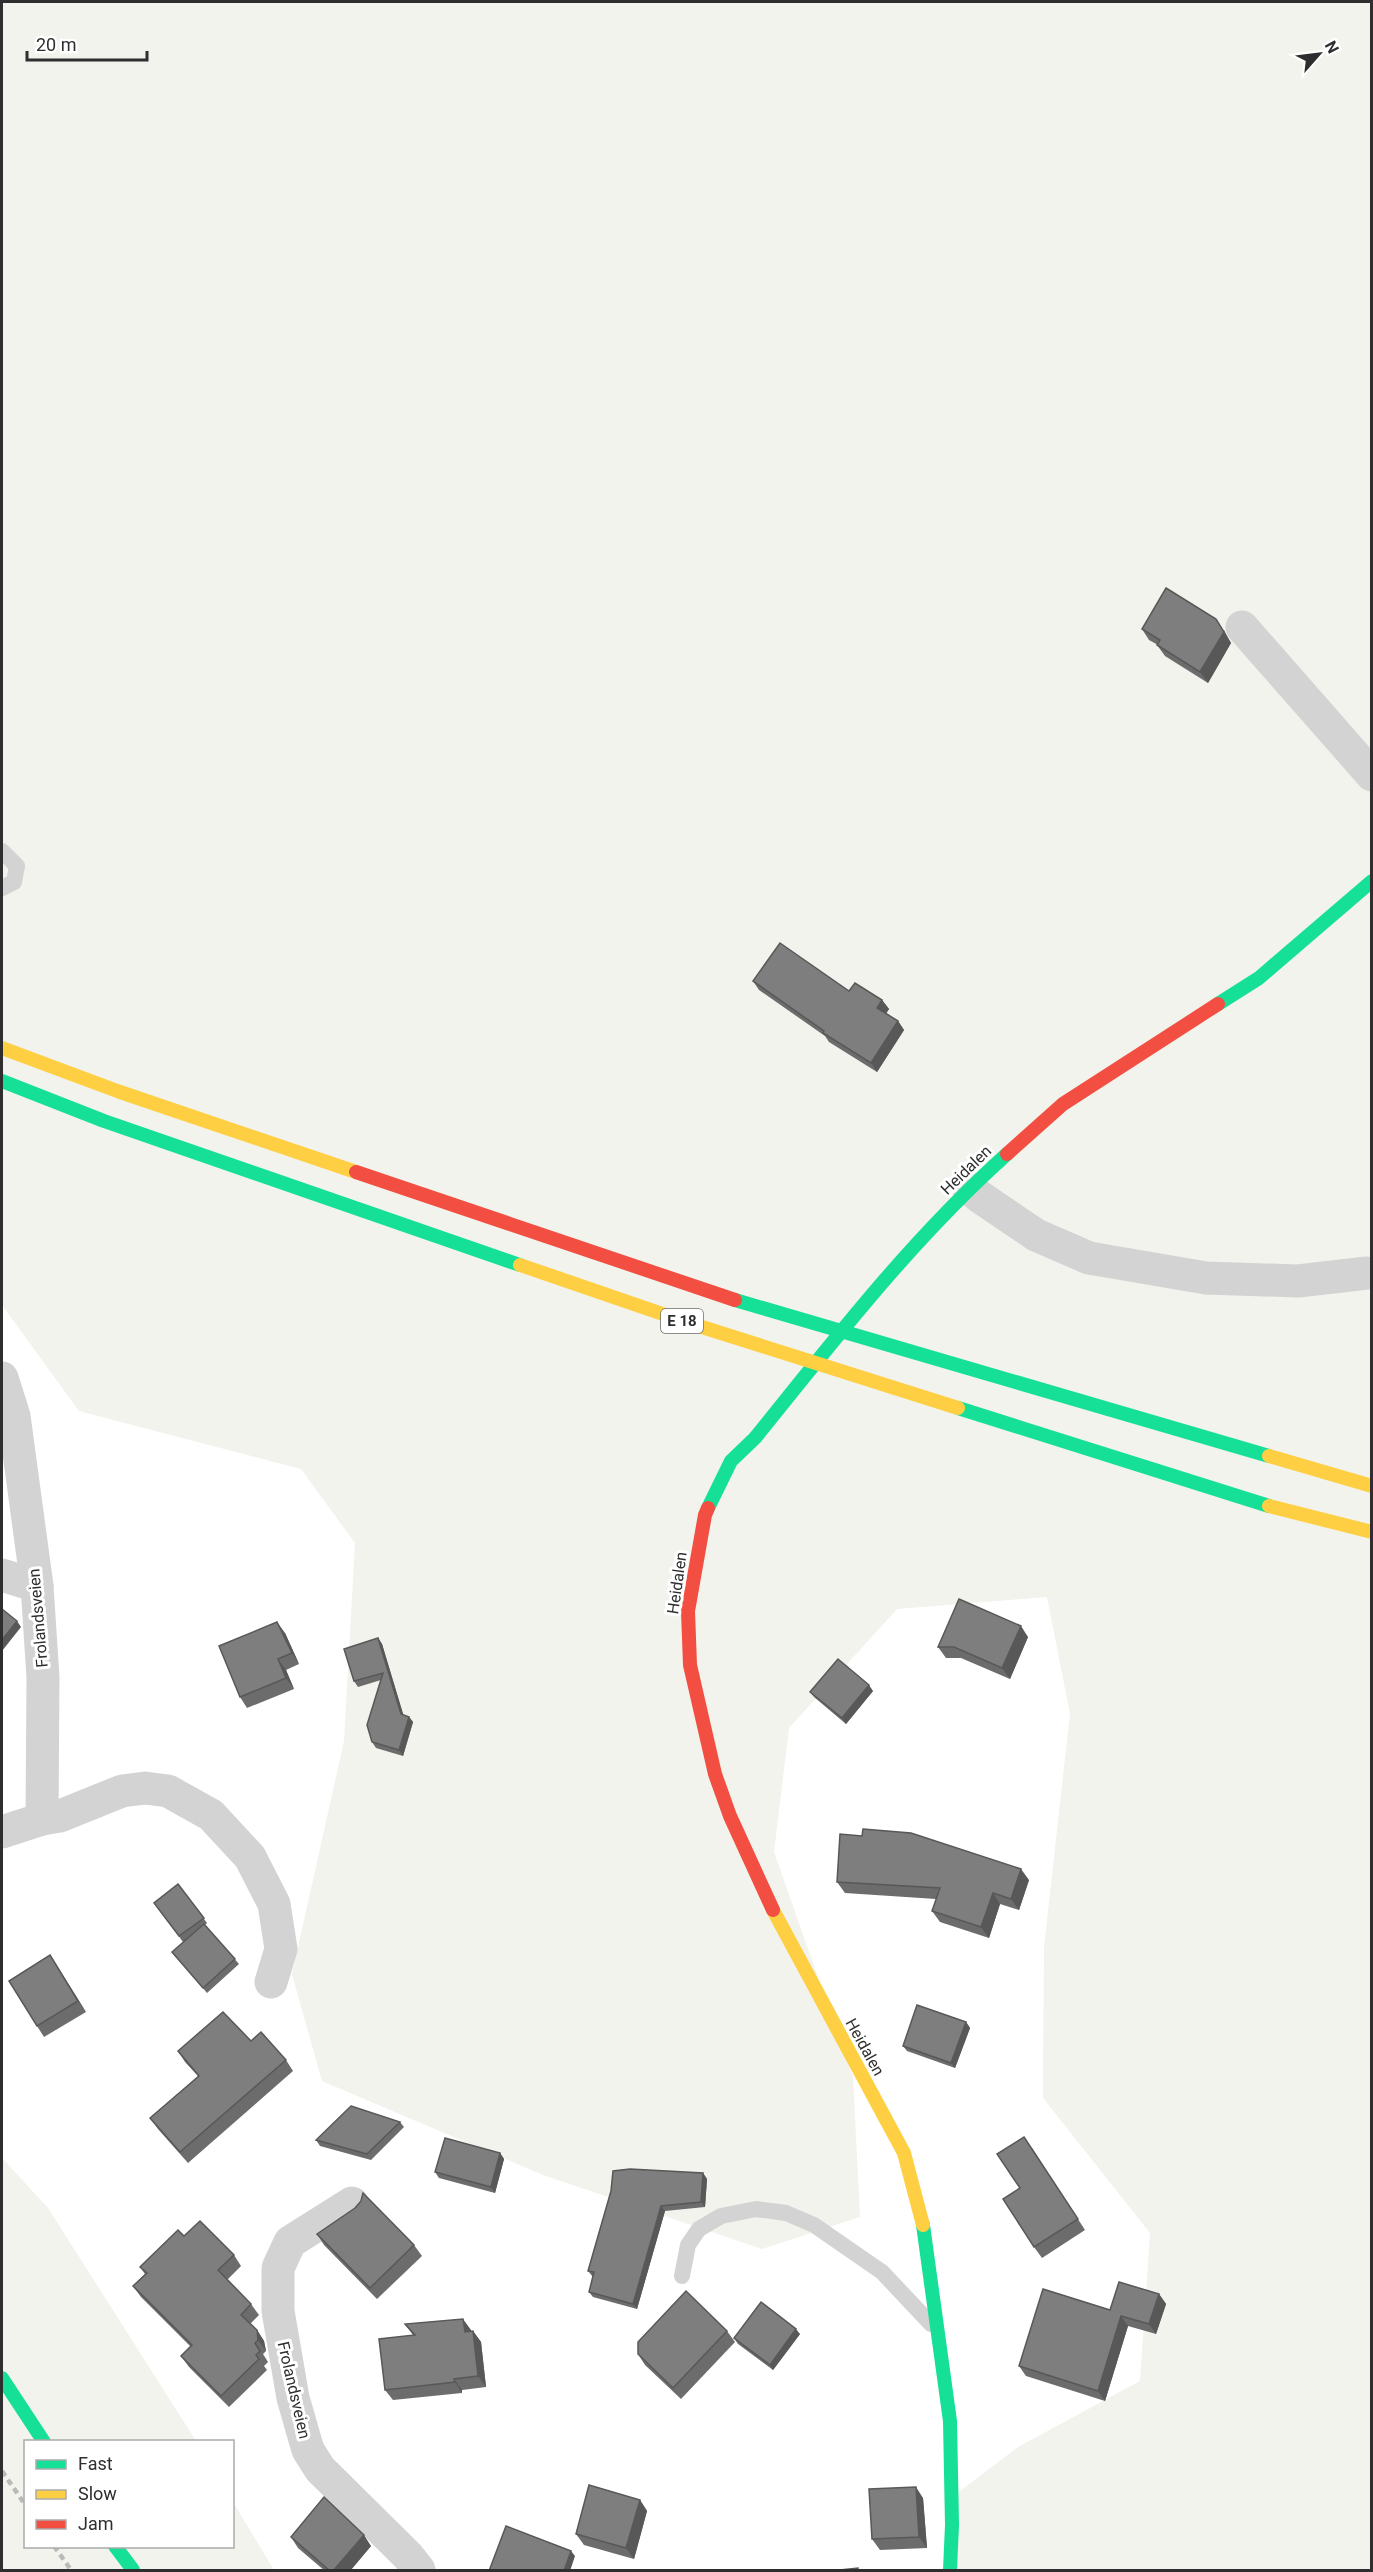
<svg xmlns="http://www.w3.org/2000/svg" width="1373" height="2572" font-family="Roboto,sans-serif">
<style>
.green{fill:#f1f3ec}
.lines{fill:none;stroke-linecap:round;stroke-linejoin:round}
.lane{stroke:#d3d3d3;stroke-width:16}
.street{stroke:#d3d3d3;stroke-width:33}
.fast{stroke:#16e098;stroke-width:14}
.slow{stroke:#ffcf43;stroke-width:14}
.jam{stroke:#f24e42;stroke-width:14}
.rail{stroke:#bababa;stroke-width:4.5;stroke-dasharray:6 4.5;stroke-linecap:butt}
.wall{fill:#6c6c6c}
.shaded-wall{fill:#585858}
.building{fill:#7e7e7e;stroke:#585858;stroke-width:1.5}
.labels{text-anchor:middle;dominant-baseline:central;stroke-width:6;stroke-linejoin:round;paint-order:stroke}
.shield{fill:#fff;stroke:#6d6d6d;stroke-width:1.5}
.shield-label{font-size:15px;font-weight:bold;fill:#2e2e2e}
.street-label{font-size:16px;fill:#2e2e2e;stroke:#fff}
</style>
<rect width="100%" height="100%" fill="#fff"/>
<!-- green -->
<g class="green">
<path d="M 2,2 L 1371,2 L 1371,2570 L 952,2570 L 955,2495 L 1018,2447 L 1140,2381 L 1150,2233 L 1043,2098 L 1044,1947 L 1070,1714 L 1047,1597 L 897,1609 L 789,1728 L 774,1852 L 853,2077 L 860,2217 L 762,2249 L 543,2175 L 322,2081 L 292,1974 L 344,1741 L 355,1543 L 301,1469 L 79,1411 L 2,1305 Z"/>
<path d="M 2,2158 L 48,2208 L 196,2441 L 26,2442 L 26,2546 L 232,2546 L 233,2502 L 274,2570 L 2,2570 Z"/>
</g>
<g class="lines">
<!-- lane -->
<g class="lane">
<path d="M 2,851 L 17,866 L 14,882 L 2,888"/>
<path d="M 682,2276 L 688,2245 L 699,2229 L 721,2216 L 756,2209 L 786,2213 L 814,2225 L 882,2272 L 931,2324"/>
</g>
<!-- street -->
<g class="street">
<path d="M 1242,627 L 1372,775"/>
<path d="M 969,1188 L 980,1197 L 1036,1235 L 1089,1258 L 1206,1278 L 1298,1281 L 1367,1273"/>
<path d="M 2,1378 L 14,1416 L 37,1586 L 43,1677 L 42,1819"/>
<path d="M 2,1575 L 37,1586"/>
<path d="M 2,1832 L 42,1819 L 60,1816 L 122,1791 L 145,1788 L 168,1791 L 211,1815 L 250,1857 L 274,1904 L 281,1949 L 271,1982"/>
<path d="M 352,2203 L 290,2242 L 278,2268 L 278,2311 L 293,2398 L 308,2450 L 320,2469 L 408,2556 L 419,2570"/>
</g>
<!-- fast -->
<g class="fast">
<path d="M 1218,1004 L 1259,978 L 1372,881"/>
<path d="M 2,1081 L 104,1121 L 520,1265"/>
<path d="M 735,1300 L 1269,1456"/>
<path d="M 958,1408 L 1269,1506"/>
<path d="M 708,1508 L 731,1461 L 755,1438 C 835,1339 912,1239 1007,1154"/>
<path d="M 923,2225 L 950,2421 L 952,2525 L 950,2570"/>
<path d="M 2,2378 L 44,2442"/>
<path d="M 115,2546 L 133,2570"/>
</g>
<!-- slow -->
<g class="slow">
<path d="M 2,1048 L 120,1092 L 356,1172"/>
<path d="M 520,1265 L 683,1321 L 958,1408"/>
<path d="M 1269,1456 L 1372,1486"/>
<path d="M 1269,1506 L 1372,1532"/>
<path d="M 773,1910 L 904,2153 L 923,2225"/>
</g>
<!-- jam -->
<g class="jam">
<path d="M 1007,1154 L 1063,1104 L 1218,1004"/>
<path d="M 356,1172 L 735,1300"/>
<path d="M 708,1508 L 705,1515 L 688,1611 L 690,1665 L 715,1774 L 730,1816 L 773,1910"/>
</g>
<!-- rail -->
<g class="rail">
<path d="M 2,2471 L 26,2506"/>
<path d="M 54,2546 L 71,2570"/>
</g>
</g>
<!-- wall -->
<g class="wall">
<path d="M 1142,629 L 1224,630 L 1231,643 L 1208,683 L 1165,656 L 1157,645 L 1158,645 L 1149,640 Z"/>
<path d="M 753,981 L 849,991 L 882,1000 L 889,1009 L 886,1013 L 898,1021 L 904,1030 L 877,1072 L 829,1042 L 825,1036 L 759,990 Z"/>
<path d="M 285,1633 L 299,1664 L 286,1670 L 294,1689 L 247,1708 L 240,1697 Z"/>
<path d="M 1028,1637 L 1010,1679 L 961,1658 L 946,1658 L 938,1647 Z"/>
<path d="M 378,1638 L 382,1644 L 403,1715 L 409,1717 L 413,1722 L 403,1756 L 376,1748 L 372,1742 L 381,1680 L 358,1687 L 354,1681 Z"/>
<path d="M 873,1691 L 846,1724 L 814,1697 L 810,1692 Z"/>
<path d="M 1029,1880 L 1019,1910 L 1000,1904 L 989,1938 L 940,1922 L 932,1911 L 936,1899 L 845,1893 L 837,1882 Z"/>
<path d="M 178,1884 L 207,1923 L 205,1925 L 239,1964 L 207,1993 L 172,1952 L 183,1942 L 154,1903 Z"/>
<path d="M 57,1966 L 86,2012 L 44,2037 L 37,2026 Z"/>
<path d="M 966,2022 L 970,2028 L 955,2068 L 907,2051 L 903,2046 Z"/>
<path d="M 251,2041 L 286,2060 L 293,2071 L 188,2163 L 158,2129 L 150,2118 L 198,2076 L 185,2062 L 178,2051 Z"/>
<path d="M 400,2122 L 404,2127 L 371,2160 L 320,2146 L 316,2140 Z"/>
<path d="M 1032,2148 L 1085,2230 L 1042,2258 L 1034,2247 L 1020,2188 Z"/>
<path d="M 500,2153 L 504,2159 L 495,2193 L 439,2178 L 435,2172 Z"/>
<path d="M 703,2173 L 707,2179 L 705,2207 L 665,2211 L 637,2309 L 593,2297 L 589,2292 L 593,2277 L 588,2271 L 611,2191 Z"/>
<path d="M 317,2234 L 414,2245 L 422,2256 L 377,2299 L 324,2245 Z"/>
<path d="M 184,2236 L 234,2255 L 241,2266 L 227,2280 L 251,2304 L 259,2315 L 250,2324 L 257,2330 L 264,2341 L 266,2351 L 263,2354 L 268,2362 L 264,2366 L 267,2370 L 229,2407 L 189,2367 L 181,2356 L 191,2347 L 141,2297 L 133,2286 L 145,2274 L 140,2267 Z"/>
<path d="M 1159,2294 L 1166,2304 L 1156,2334 L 1128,2326 L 1105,2401 L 1026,2376 L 1019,2366 L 1110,2310 Z"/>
<path d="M 405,2324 L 473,2331 L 481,2342 L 486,2387 L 462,2390 L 462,2393 L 393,2400 L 385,2390 L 413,2335 Z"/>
<path d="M 727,2331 L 735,2342 L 681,2399 L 645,2365 L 638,2354 Z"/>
<path d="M 800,2334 L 773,2370 L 738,2344 L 734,2338 Z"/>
<path d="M 923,2498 L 927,2548 L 880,2550 L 872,2539 Z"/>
<path d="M 640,2500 L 647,2511 L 634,2559 L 584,2545 L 576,2534 Z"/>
<path d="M 291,2537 L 371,2546 L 350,2571 L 325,2571 L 298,2548 Z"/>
</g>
<!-- shaded-wall -->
<g class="shaded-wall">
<path d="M 1216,619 L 1231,643 L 1208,683 L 1200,672 Z"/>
<path d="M 882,1000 L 889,1009 L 884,1017 L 877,1008 Z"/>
<path d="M 898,1021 L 904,1030 L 877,1072 L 871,1063 Z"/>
<path d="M 17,1621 L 21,1627 L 2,1651 L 2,1640 Z"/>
<path d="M 277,1622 L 285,1633 L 299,1664 L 292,1653 Z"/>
<path d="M 1021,1626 L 1028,1637 L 1010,1679 L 1002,1668 Z"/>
<path d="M 378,1638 L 382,1644 L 405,1720 L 401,1714 Z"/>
<path d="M 278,1659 L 286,1670 L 294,1689 L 286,1678 Z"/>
<path d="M 869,1685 L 873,1691 L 846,1724 L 842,1718 Z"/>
<path d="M 409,1717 L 413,1722 L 403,1756 L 399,1750 Z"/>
<path d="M 1021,1869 L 1029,1880 L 1019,1910 L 1011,1899 Z"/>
<path d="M 993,1893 L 1000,1904 L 989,1938 L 981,1927 Z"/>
<path d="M 50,1955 L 57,1966 L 86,2012 L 78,2001 Z"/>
<path d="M 966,2022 L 970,2028 L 955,2068 L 951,2063 Z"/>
<path d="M 500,2153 L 504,2159 L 495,2193 L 491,2187 Z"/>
<path d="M 703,2173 L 707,2179 L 705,2207 L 701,2202 Z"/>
<path d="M 661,2206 L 665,2211 L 637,2309 L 633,2304 Z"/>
<path d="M 1159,2294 L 1166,2304 L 1156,2334 L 1149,2324 Z"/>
<path d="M 1121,2316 L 1128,2326 L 1105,2401 L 1098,2391 Z"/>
<path d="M 463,2319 L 471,2330 L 472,2343 L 465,2332 Z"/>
<path d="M 796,2329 L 800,2334 L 773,2370 L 770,2365 Z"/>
<path d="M 257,2330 L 264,2341 L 266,2351 L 258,2340 Z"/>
<path d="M 473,2331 L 481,2342 L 486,2387 L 478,2376 Z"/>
<path d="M 454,2379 L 462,2390 L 462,2393 L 455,2382 Z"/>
<path d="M 916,2487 L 923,2498 L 927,2548 L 919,2537 Z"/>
<path d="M 640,2500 L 647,2511 L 634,2559 L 626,2548 Z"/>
<path d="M 364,2535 L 371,2546 L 350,2571 L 333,2571 Z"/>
<path d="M 571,2551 L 575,2556 L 570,2571 L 564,2571 Z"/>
</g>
<!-- building -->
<g class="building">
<path d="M 1166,588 L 1216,619 L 1224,632 L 1200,672 L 1157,645 L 1160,640 L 1142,629 Z"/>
<path d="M 780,943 L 849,991 L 855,983 L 882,1000 L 877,1008 L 898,1021 L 871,1063 L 823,1033 L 824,1031 L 753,981 Z"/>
<path d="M 959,1599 L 1021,1626 L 1002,1668 L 954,1647 L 938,1647 Z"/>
<path d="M 2,1609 L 17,1621 L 2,1640 Z"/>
<path d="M 277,1622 L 292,1653 L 278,1659 L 286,1678 L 240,1697 L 219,1646 Z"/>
<path d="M 378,1638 L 401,1714 L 409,1717 L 399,1750 L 372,1742 L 367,1725 L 383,1673 L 354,1681 L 344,1649 Z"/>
<path d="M 838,1659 L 869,1685 L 842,1718 L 810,1692 Z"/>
<path d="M 863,1829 L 911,1833 L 1021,1869 L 1011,1899 L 993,1893 L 981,1927 L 932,1911 L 940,1888 L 837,1882 L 840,1834 L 862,1836 Z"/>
<path d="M 178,1884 L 204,1918 L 179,1936 L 154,1903 Z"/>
<path d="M 204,1924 L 235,1959 L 203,1988 L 172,1952 Z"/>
<path d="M 50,1955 L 78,2001 L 37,2026 L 9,1981 Z"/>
<path d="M 917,2005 L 966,2022 L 951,2063 L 903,2046 Z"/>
<path d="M 223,2012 L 251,2041 L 261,2032 L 286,2060 L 180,2152 L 150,2118 L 199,2076 L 178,2051 Z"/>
<path d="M 351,2106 L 400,2122 L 367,2154 L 316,2140 Z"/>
<path d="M 1024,2137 L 1078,2219 L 1034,2247 L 1003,2199 L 1020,2188 L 997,2154 Z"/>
<path d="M 445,2138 L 500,2153 L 491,2187 L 435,2172 Z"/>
<path d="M 630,2169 L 703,2173 L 701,2202 L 661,2206 L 633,2304 L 589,2292 L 594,2272 L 588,2271 L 611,2191 L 613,2171 Z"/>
<path d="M 363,2193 L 414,2245 L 370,2288 L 317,2234 L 355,2208 L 361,2201 Z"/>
<path d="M 200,2221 L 234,2255 L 218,2270 L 251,2304 L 241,2315 L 257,2330 L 258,2340 L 255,2343 L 260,2351 L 256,2355 L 259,2359 L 221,2396 L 181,2356 L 192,2345 L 133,2286 L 147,2273 L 140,2267 L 178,2230 L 184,2236 Z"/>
<path d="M 1119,2282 L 1159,2294 L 1149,2324 L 1121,2316 L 1098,2391 L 1019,2366 L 1043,2289 L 1110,2310 Z"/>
<path d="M 686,2291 L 727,2331 L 673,2388 L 638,2354 L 638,2342 Z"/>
<path d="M 761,2302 L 796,2329 L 770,2365 L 734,2338 Z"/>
<path d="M 463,2319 L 465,2332 L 473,2331 L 478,2376 L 454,2379 L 455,2382 L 385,2390 L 379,2339 L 415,2335 L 405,2324 Z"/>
<path d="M 589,2485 L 640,2500 L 626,2548 L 576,2534 Z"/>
<path d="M 916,2487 L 919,2537 L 872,2539 L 869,2489 Z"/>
<path d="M 324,2497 L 364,2535 L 333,2571 L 330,2571 L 291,2537 Z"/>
<path d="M 506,2526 L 571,2551 L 564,2571 L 489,2571 Z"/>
<path d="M 858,2568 L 858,2571 L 830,2571 Z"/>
</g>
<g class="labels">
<!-- shield labels -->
<rect class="shield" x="661" y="1309" width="42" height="24" rx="4.5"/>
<g class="shield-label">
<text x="682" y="1321">E 18</text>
</g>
<!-- street labels -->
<g class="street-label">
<text transform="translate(966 1170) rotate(-44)">Heidalen</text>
<text transform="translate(677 1583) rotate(-82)">Heidalen</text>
<text transform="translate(38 1618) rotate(-95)">Frolandsveien</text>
<text transform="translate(865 2047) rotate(61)">Heidalen</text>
<text transform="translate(294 2390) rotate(77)">Frolandsveien</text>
</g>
</g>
<!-- border -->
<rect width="1373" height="2572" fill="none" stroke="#2e2e2e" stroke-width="6"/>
<!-- legend -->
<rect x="24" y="2440" width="210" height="108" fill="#ffffff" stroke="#ababab" stroke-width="1.5"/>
<rect x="36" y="2460" width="30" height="9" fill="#16e098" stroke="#ababab" stroke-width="1.5"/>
<text x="78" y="2470" font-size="18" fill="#2e2e2e">Fast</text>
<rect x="36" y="2490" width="30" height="9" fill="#ffcf43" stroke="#ababab" stroke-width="1.5"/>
<text x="78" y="2500" font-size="18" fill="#2e2e2e">Slow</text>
<rect x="36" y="2520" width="30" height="9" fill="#f24e42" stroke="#ababab" stroke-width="1.5"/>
<text x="78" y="2530" font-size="18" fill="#2e2e2e">Jam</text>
<!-- north arrow -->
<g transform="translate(1319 54) rotate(62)" stroke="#ffffff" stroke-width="4.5" paint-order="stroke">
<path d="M0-4.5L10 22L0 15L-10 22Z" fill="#2e2e2e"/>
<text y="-9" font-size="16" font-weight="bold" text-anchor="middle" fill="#2e2e2e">N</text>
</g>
<!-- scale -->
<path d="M27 51v9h120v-9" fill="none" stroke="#2e2e2e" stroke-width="3"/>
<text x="36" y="51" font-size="18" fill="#2e2e2e" stroke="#ffffff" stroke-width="4.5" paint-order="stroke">20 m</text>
</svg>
